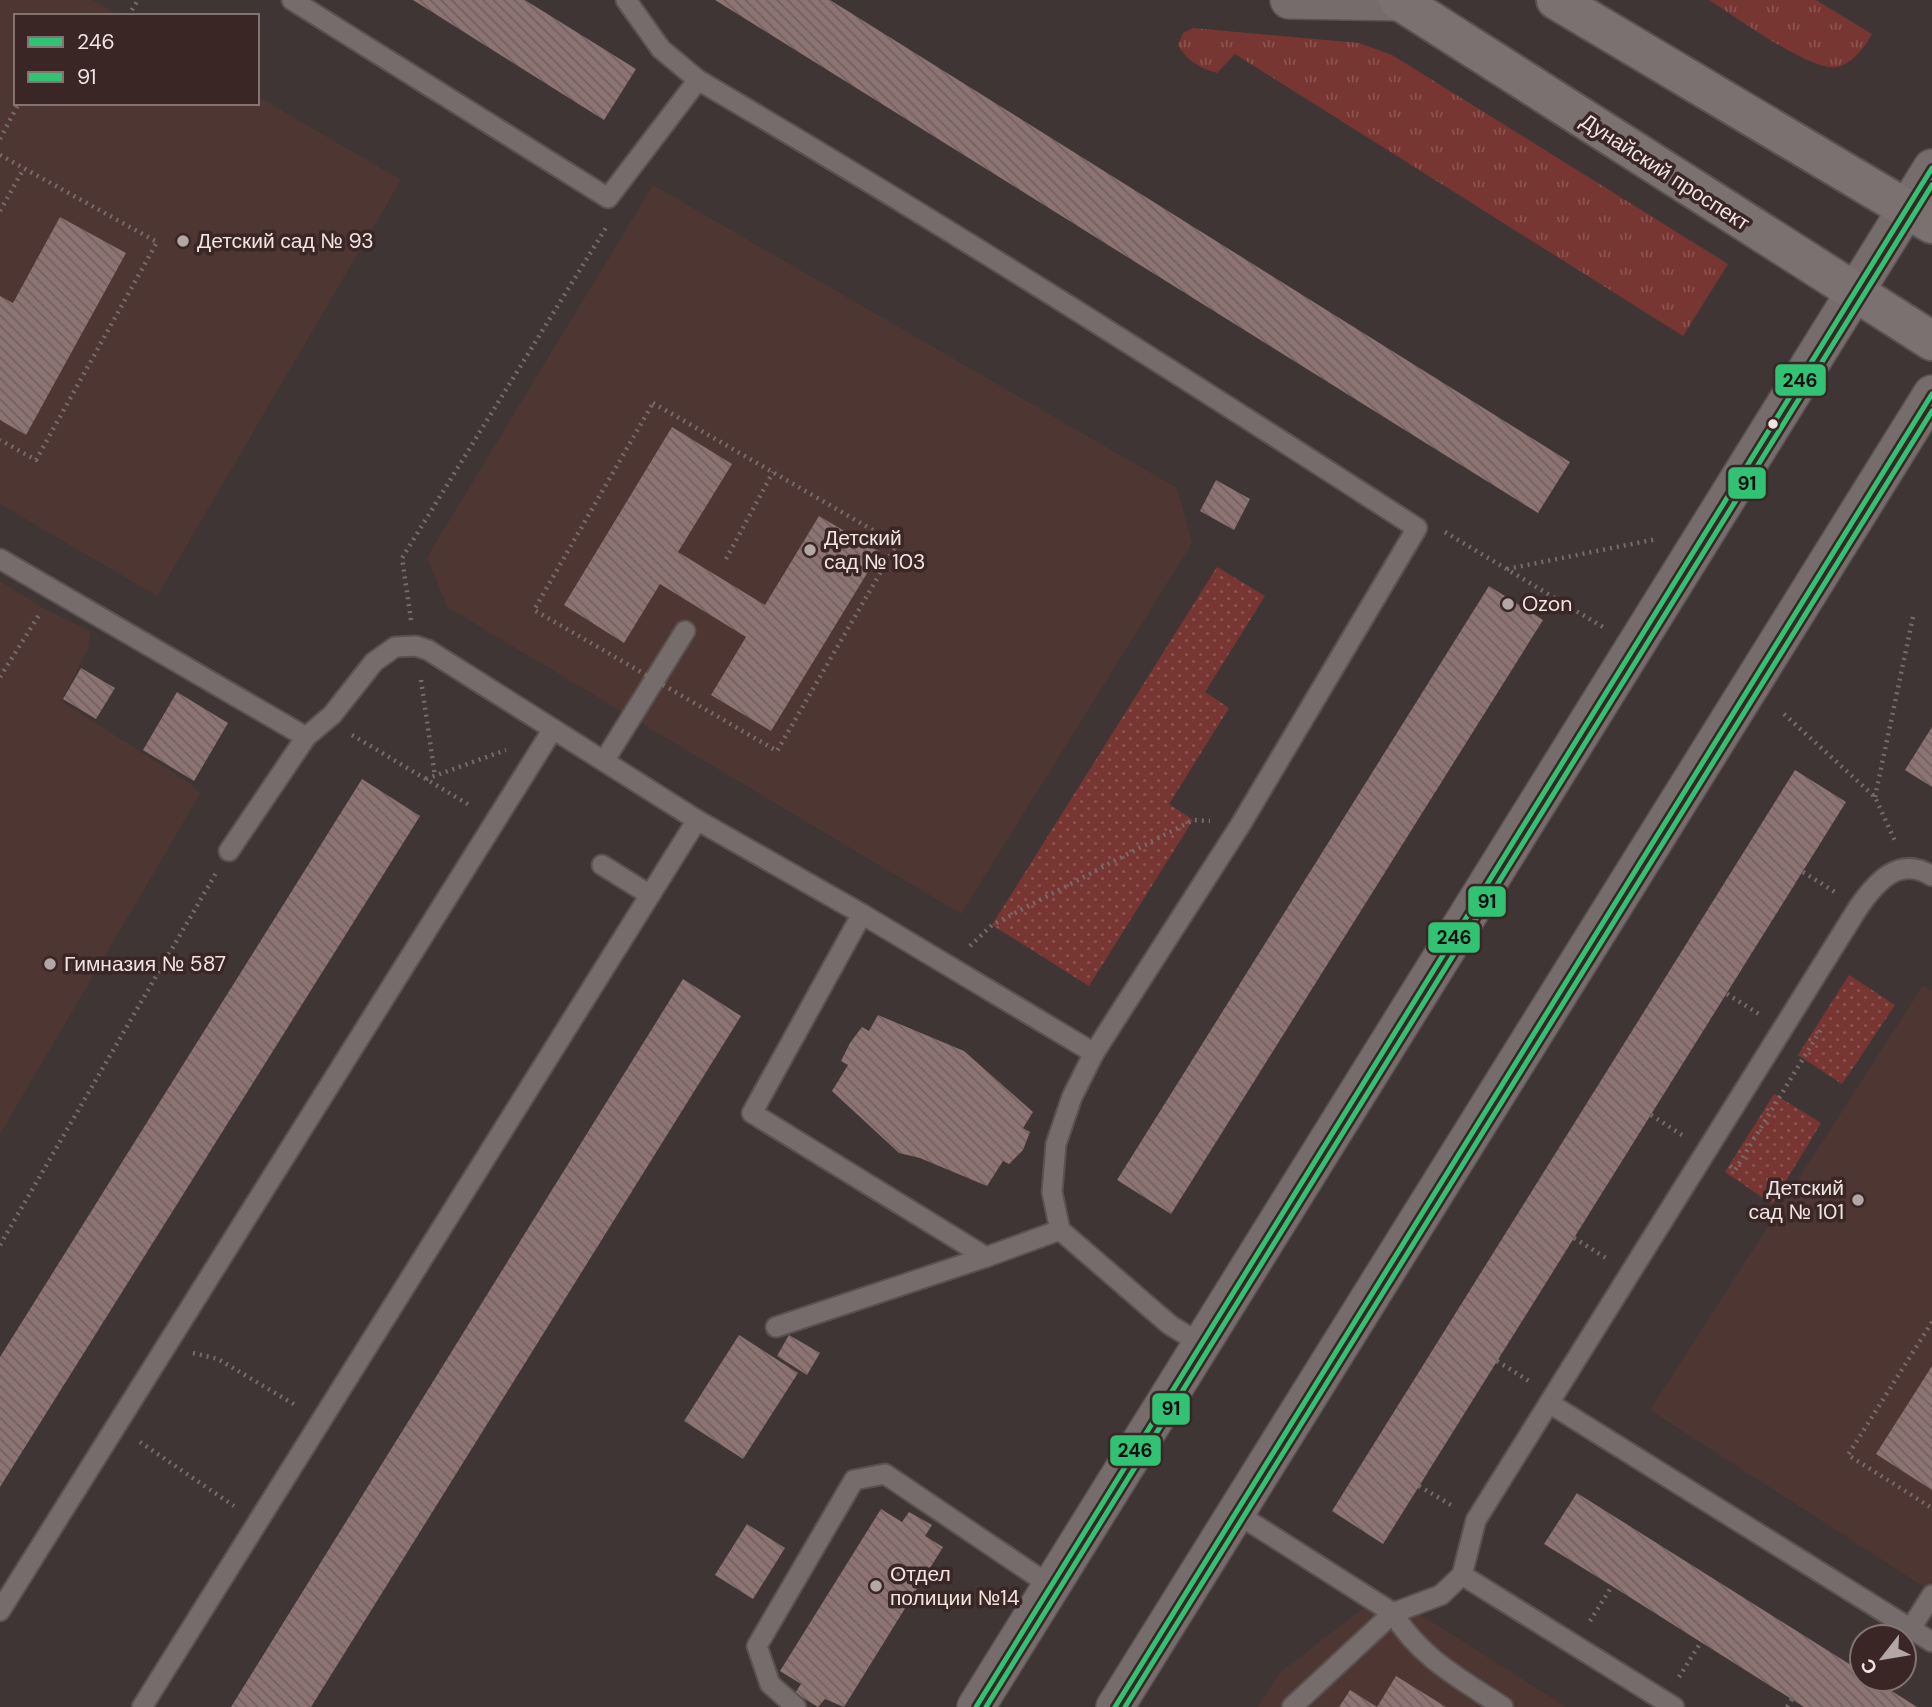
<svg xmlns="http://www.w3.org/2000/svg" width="1932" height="1707" font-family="'DM Sans',sans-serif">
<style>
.built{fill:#4e3633}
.grass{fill:url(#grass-tufts)}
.park{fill:url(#park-dots)}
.building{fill:url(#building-back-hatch)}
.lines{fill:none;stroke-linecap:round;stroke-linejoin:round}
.lane-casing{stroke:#5a5150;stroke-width:23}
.street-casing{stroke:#5a5150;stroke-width:40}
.secondary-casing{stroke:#5a5150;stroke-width:42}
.path{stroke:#756c6b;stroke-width:4.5;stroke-dasharray:2 5;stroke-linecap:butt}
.lane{stroke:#756c6b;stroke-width:19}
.street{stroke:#756c6b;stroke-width:37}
.secondary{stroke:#7b7170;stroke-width:38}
.bus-1-casing{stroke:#3a2725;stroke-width:10}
.bus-2-casing{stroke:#3a2725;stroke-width:10}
.bus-1{stroke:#32c273;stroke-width:5}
.bus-2{stroke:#32c273;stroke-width:5}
.poi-dot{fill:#b2a7a5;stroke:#3a2725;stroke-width:2.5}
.bus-dot{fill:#f0e4e2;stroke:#3a2725;stroke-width:2.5}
.labels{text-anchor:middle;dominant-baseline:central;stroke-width:7;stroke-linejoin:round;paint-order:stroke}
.street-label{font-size:21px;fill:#f0e4e2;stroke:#3a2725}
.poi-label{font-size:21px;fill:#f0e4e2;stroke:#3a2725;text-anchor:start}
.line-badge{stroke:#3a2725;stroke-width:2.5}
.pale-badge-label{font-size:19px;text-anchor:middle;font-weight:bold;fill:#111}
</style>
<defs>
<pattern id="grass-tufts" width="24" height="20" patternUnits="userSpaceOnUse" patternTransform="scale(1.75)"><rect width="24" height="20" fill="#783632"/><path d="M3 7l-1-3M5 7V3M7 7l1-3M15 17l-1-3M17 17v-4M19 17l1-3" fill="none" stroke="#8c534f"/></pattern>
<pattern id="park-dots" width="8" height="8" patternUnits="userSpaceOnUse" patternTransform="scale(1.75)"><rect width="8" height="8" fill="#783632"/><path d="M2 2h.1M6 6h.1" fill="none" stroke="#8c534f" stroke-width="1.8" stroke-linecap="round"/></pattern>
<pattern id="building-back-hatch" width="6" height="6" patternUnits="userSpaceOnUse" patternTransform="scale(1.75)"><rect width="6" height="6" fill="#8d7472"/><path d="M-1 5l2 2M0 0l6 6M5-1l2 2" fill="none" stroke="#716160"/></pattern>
</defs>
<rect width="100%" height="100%" fill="#3f3534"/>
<!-- built -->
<g class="built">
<path d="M 0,0 L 93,0 L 119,16 L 16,16 L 16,103 L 257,103 L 257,96 L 401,180 L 157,596 L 0,504 Z"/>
<path d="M 653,185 L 1177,488 L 1192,543 L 961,914 L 447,607 L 427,557 Z"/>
<path d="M 0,581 L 43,608 L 90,631 L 88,649 L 61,701 L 191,784 L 200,794 L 0,1134 Z"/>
<path d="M 1923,985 L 1932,991 L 1932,1592 L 1650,1410 Z"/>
<path d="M 1385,1592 L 1566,1707 L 1258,1707 L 1280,1672 Z"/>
</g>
<!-- grass -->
<g class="grass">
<path d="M 1709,0 L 1816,0 L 1872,34 C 1865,47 1852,64 1837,67 C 1810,72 1735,16 1709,0 Z"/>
<path d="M 1193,28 L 1359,43 L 1392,55 L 1728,264 L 1683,336 L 1235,54 L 1217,73 C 1200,68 1186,60 1178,45 L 1183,33 Z"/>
</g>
<!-- park -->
<g class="park">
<path d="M 1217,567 L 1265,596 L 1205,692 L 1229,708 L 1169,804 L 1193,820 L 1089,986 L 992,925 Z"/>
<path d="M 1849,975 L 1895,1005 L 1842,1084 L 1798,1055 Z"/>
<path d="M 1774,1094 L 1821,1123 L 1772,1204 L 1725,1172 Z"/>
</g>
<!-- building -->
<g class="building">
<path d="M 413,0 L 525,0 L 636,69 L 604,120 Z"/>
<path d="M 715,0 L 830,0 L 1570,462 L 1538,513 Z"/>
<path d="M 60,217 L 126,253 L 26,435 L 0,420 L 0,296 L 13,303 Z"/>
<path d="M 672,427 L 732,464 L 678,552 L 765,605 L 819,516 L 880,552 L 771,731 L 711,695 L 746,637 L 660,584 L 624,643 L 564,605 Z"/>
<path d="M 1216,480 L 1250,499 L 1234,530 L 1200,511 Z"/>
<path d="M 1489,586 L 1543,620 L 1171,1214 L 1117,1180 Z"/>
<path d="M 81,668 L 115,688 L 96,719 L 63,699 Z"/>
<path d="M 177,692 L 228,723 L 194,781 L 143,750 Z"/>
<path d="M 1932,727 L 1932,787 L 1905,770 Z"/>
<path d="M 1795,770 L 1846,802 L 1383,1544 L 1332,1511 Z"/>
<path d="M 362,779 L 420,816 L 0,1487 L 0,1357 Z"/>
<path d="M 683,979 L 741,1016 L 311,1707 L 231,1707 Z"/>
<path d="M 878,1015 L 964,1051 L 1033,1112 L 1023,1128 L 1030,1132 L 1023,1150 L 1009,1164 L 1003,1161 L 987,1186 L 920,1158 L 899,1153 L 832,1091 L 848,1065 L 841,1061 L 850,1043 L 862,1027 L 869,1031 Z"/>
<path d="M 739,1335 L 798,1373 L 743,1459 L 684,1421 Z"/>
<path d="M 789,1335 L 820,1353 L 807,1375 L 777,1356 Z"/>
<path d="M 1932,1366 L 1932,1490 L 1876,1454 Z"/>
<path d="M 1577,1493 L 1862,1672 L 1862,1679 L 1873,1679 L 1917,1707 L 1804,1707 L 1612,1586 L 1544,1544 Z"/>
<path d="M 881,1509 L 902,1522 L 909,1512 L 932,1525 L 925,1536 L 943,1547 L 844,1707 L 825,1699 L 818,1707 L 795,1693 L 801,1684 L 780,1671 Z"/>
<path d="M 747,1524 L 785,1548 L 753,1599 L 715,1575 Z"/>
<path d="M 1396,1676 L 1446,1707 L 1339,1707 L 1350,1690 L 1377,1707 Z"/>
</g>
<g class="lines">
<defs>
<g id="lane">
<path d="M 292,0 L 608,198 L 698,80 C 942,223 1180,375 1417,528 L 1241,824 L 1094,1053 L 1072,1097 L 1056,1144 L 1052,1192 L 1060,1230 L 1170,1325 L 1201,1344"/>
<path d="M 626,0 L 661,49 L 698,80"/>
<path d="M 0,559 L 306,737"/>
<path d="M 604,761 L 685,631"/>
<path d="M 229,851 L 306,737 L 332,715 L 374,662 L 395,647 L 416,646 L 428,650 L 697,820 L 862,914"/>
<path d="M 602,865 L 650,895"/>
<path d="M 1060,1230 L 986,1257 L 752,1113 L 862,914 L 1094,1053"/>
<path d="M 776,1327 L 986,1257"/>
<path d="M 1549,1403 L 1932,1642"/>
<path d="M 1236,1513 L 1393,1613 C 1420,1658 1461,1679 1503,1707"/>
<path d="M 1462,1575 L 1674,1707"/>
<path d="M 0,1611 L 553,729"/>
<path d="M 1911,1628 L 1932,1595"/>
<path d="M 142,1707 L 697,820"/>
<path d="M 796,1707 L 770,1684 L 757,1646 L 854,1480 L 885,1474 L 1051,1586"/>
<path d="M 1292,1707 L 1393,1613 L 1441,1595 L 1462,1575 L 1476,1520 L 1858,908 C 1876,882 1899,855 1932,876"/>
</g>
<g id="street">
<path d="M 1289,0 L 1402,2"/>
<path d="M 976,1707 L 1932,168"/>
<path d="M 1115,1707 L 1932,394"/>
</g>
<g id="secondary">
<path d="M 1398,0 L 1932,341"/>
<path d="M 1556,0 L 1932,224"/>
</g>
</defs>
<!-- lane casing -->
<use href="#lane" class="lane-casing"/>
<!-- street casing -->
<use href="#street" class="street-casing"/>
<!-- secondary casing -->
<use href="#secondary" class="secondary-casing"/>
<!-- path -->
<g class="path">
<path d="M 128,16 L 138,0"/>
<path d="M 0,139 L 19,103"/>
<path d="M 0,155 L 157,242 L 36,460 L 0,440"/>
<path d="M 0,211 L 24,168"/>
<path d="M 653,403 L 897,544 L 777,751 L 534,610 Z"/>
<path d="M 1445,532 L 1603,627"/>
<path d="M 726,559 L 773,472"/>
<path d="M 1507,569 L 1657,539"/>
<path d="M 411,620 L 402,558 L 607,226"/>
<path d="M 0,677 L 39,615"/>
<path d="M 421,680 L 435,776"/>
<path d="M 1784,714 L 1875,797 L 1895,841"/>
<path d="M 352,735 L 471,806"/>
<path d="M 426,779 L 506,750"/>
<path d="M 1875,797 L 1913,617"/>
<path d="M 1803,872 L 1835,892"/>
<path d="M 970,946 L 992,925 L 1193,820 L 1210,821"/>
<path d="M 1727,994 L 1759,1014"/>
<path d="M 1651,1115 L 1682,1135"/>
<path d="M 1730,1166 L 1735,1170 L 1823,1026"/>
<path d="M 1574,1238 L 1606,1258"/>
<path d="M 0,1245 L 216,873"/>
<path d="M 1932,1322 L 1848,1455 L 1932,1508"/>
<path d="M 193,1353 L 218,1359 L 297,1406"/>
<path d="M 1497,1361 L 1529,1381"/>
<path d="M 140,1442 L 234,1506"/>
<path d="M 1419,1486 L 1451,1505"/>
<path d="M 1590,1621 L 1612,1586"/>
<path d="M 1679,1677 L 1701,1642"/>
<path d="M 1787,1707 L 1792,1699"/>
</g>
<!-- lane -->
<use href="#lane" class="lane"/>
<!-- street -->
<use href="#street" class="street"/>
<!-- secondary -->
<use href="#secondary" class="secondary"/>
<defs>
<g id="bus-1">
<path d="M 976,1707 L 1932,168"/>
<path d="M 1115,1707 L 1932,394"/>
</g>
<g id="bus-2">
<path d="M 986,1707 L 1932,185"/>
<path d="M 1125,1707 L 1932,411"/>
</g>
</defs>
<!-- bus-1 casing -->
<use href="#bus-1" class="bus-1-casing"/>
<!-- bus-2 casing -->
<use href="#bus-2" class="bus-2-casing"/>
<!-- bus-1 -->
<use href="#bus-1" class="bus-1"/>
<!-- bus-2 -->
<use href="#bus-2" class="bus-2"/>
</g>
<!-- markers -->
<g class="poi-dot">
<circle cx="183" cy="241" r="7"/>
<circle cx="810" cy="550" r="7"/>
<circle cx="1508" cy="604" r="7"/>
<circle cx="50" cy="964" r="7"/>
<circle cx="1858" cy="1200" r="7"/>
<circle cx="876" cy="1586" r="7"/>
</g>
<circle class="bus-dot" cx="1773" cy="424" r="6"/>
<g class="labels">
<!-- street labels -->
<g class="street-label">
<text transform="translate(1665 172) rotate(33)">Дунайский проспект</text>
</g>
<!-- poi labels -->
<g class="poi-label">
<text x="197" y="241">Детский сад № 93</text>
<text x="824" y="538">Детский<tspan x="824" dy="24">сад № 103</tspan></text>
<text x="1522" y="604">Ozon</text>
<text x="64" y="964">Гимназия № 587</text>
<text x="1844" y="1188" text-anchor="end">Детский<tspan x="1844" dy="24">сад № 101</tspan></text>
<text x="890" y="1574">Отдел<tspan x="890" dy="24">полиции №14</tspan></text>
</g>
</g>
<g class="line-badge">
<rect x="1774" y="363" width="53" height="34" rx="7" fill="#32c273"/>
<rect x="1727" y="466" width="40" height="34" rx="7" fill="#32c273"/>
<rect x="1467" y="885" width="40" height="33" rx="7" fill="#32c273"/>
<rect x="1427" y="921" width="54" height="33" rx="7" fill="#32c273"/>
<rect x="1151" y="1392" width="40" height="34" rx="7" fill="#32c273"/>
<rect x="1109" y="1434" width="53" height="33" rx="7" fill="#32c273"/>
</g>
<g class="pale-badge-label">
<text x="1800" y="387">246</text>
<text x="1747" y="490">91</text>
<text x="1487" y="908">91</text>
<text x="1454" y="944">246</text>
<text x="1171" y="1415">91</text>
<text x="1135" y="1457">246</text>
</g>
<!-- legend -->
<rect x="14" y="14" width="245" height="91" fill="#3a2725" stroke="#837371" stroke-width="2"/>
<rect x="28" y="37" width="35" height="10" fill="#32c273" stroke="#837371" stroke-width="2"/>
<text x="77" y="49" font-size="21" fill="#f0e4e2">246</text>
<rect x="28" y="72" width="35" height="10" fill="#32c273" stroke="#837371" stroke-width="2"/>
<text x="77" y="84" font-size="21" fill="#f0e4e2">91</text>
<!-- north arrow -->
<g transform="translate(1883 1658) rotate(239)"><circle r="33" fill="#3a2725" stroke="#837371" stroke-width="2"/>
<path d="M0-5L12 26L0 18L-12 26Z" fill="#b2a7a5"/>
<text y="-10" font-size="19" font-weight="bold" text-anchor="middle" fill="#f0e4e2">С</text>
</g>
</svg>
